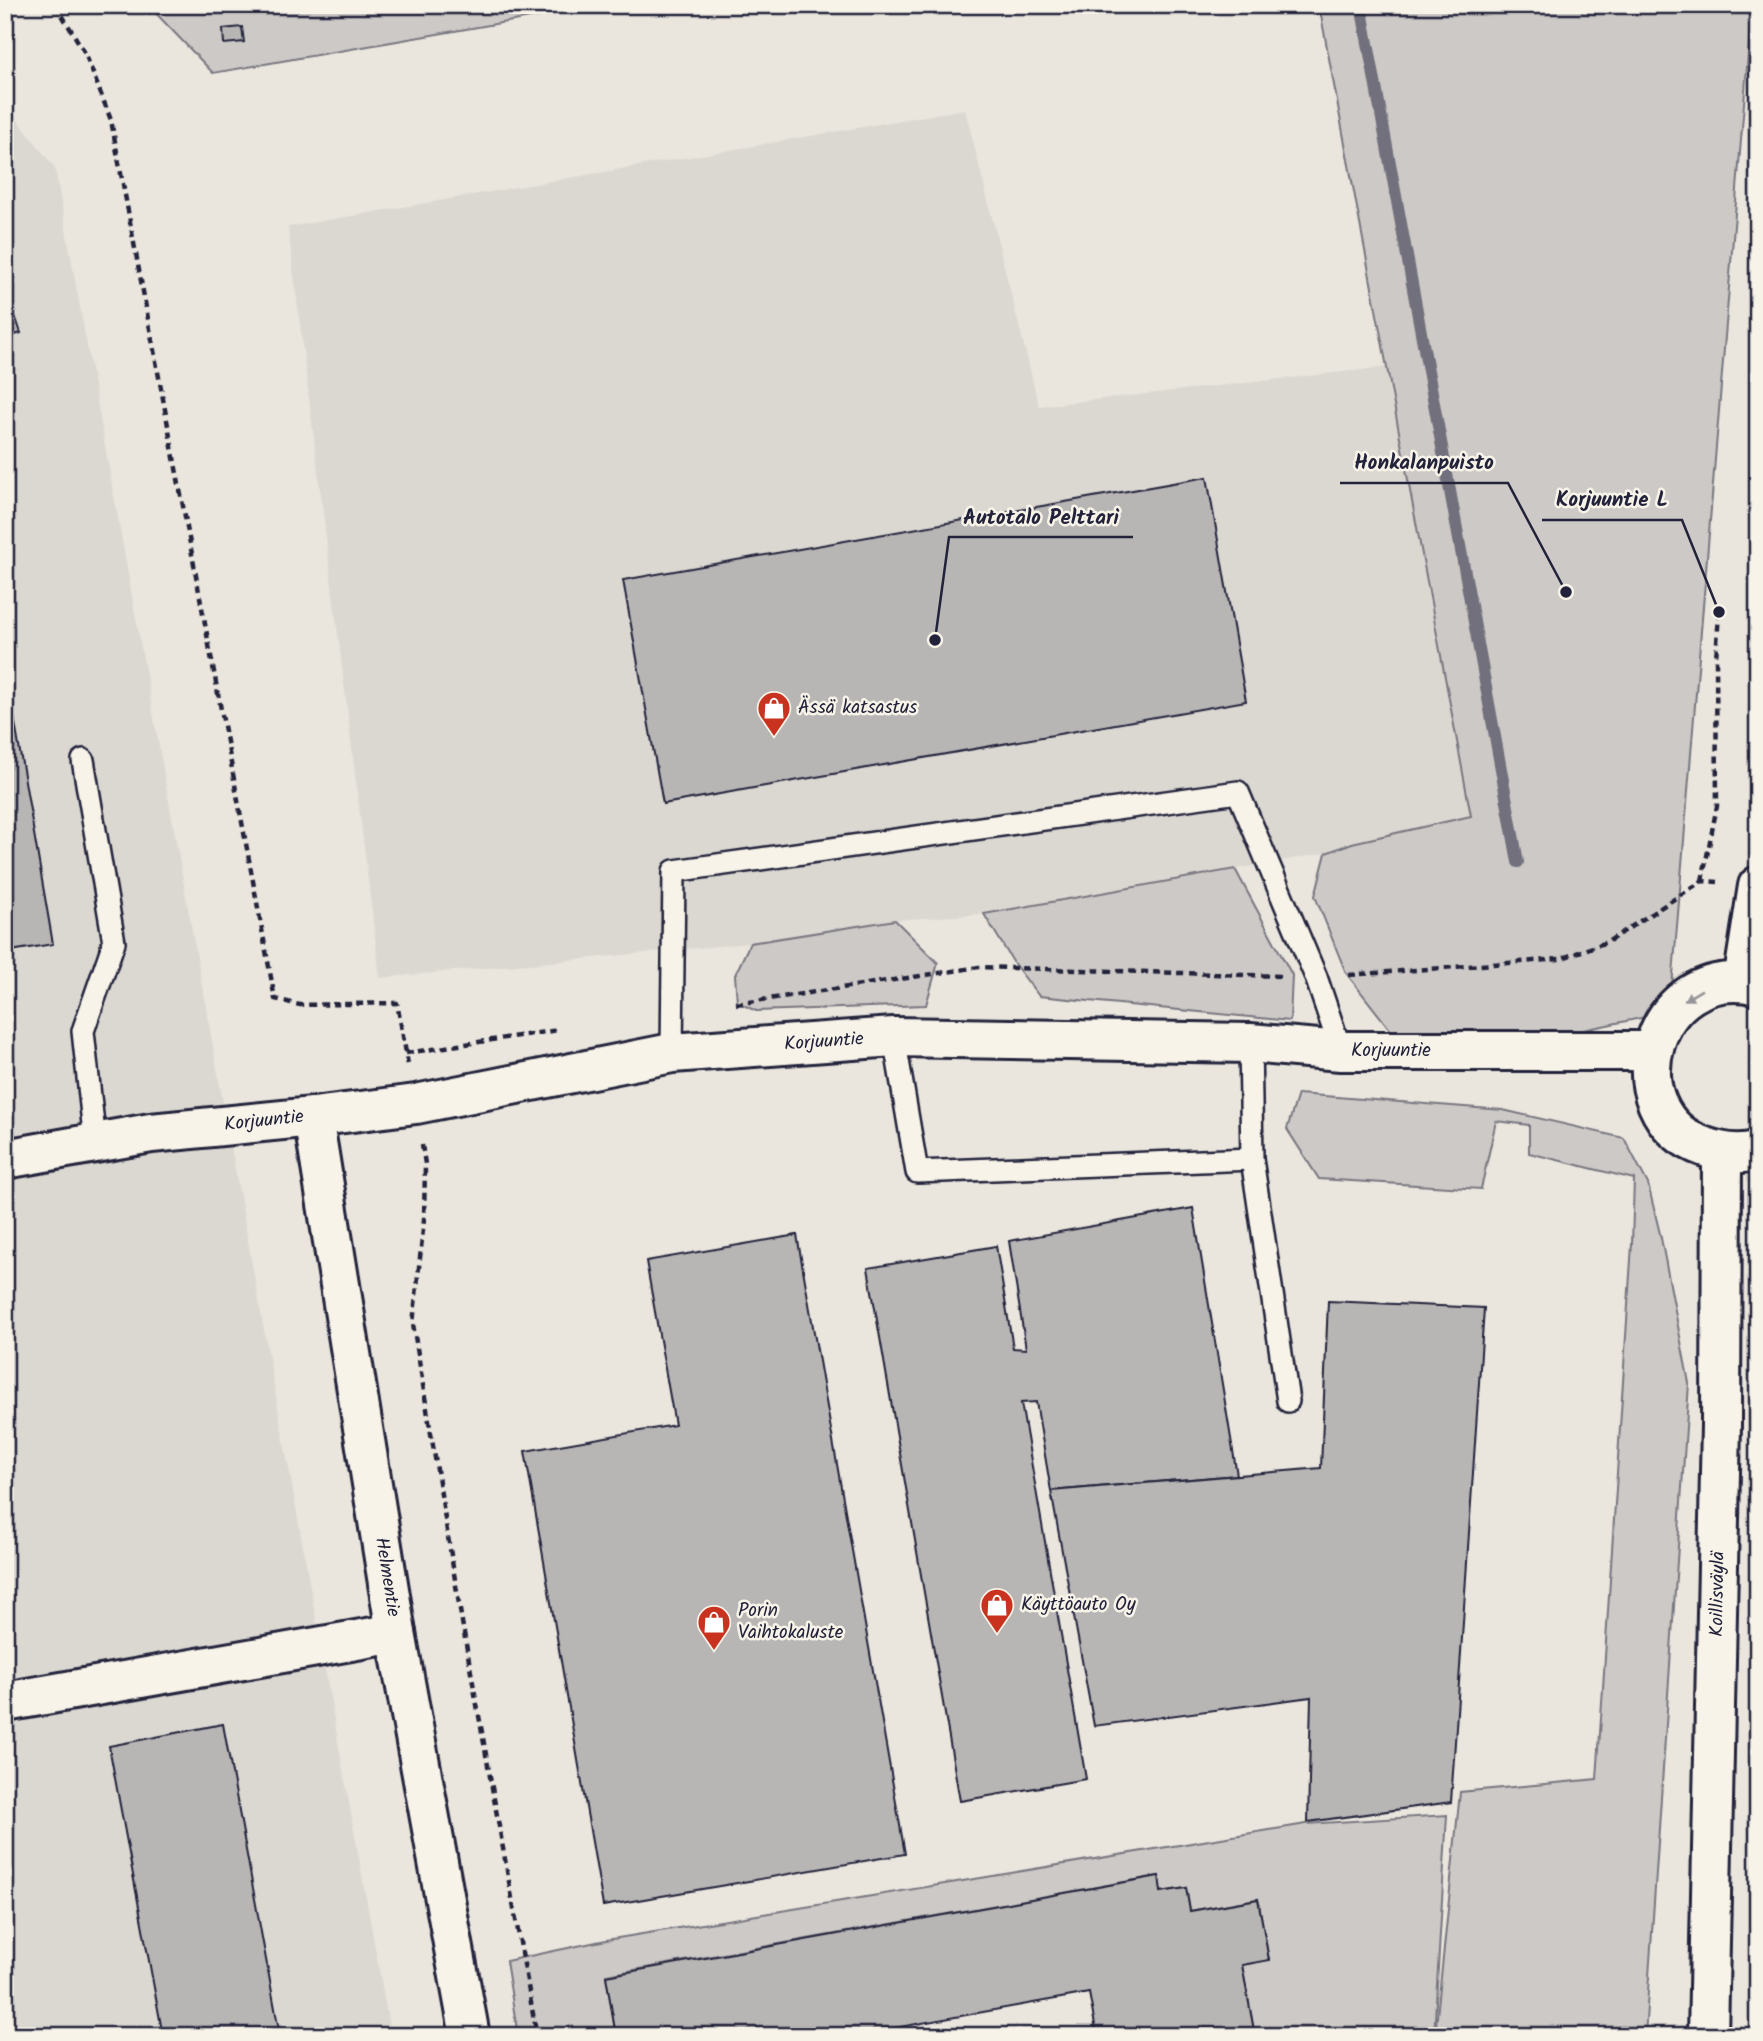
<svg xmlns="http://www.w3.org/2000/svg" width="1763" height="2041" font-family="Kalam,sans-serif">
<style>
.built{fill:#dbd8d2}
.green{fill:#cdc9c6;stroke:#787680;stroke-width:2}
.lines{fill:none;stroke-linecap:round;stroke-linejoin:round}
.stream{stroke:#716f7b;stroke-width:12}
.building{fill:#b8b6b5;stroke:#22223b;stroke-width:2}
.lane-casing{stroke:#22223b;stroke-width:26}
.street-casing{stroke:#22223b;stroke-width:44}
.secondary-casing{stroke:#22223b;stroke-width:44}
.path{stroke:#22223b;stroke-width:4.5;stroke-dasharray:7 5;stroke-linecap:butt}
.lane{stroke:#f7f3e8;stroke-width:21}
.street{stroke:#f7f3e8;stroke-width:38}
.secondary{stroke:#f7f3e8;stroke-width:38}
.oneway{fill:#97959a}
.labels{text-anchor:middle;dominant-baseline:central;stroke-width:5;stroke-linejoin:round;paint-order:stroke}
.poi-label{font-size:19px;fill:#22223b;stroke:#f7f3e8;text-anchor:start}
.street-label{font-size:19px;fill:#22223b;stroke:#f7f3e8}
.leader{fill:none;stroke:#22223b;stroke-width:2.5}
.callout-dot{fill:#22223b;stroke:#f7f3e8;stroke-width:2.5}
.callout-label{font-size:21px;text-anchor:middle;font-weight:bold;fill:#22223b;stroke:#f7f3e8;stroke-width:5;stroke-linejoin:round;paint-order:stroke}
</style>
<rect width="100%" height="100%" fill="#eae6de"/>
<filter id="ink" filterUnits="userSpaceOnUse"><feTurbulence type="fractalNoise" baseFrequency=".0143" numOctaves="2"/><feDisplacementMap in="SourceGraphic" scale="14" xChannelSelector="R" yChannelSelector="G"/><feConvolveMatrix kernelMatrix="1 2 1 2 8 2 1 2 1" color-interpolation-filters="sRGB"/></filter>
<g filter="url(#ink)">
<!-- built -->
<g class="built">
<path d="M 5,104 L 55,168 L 391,2036 L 5,2036 Z"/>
<path d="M 965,109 L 1039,406 L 1387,367 L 1471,817 L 1352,843 L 1326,853 L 984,914 L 895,920 L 750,943 L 380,978 L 288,227 Z"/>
</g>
<!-- green -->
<g class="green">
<path d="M 148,5 L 605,5 L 213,73 Z"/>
<path d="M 1319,5 L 1752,5 L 1670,1012 L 1583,1030 L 1396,1037 L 1346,973 L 1315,896 L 1326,853 L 1352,843 L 1471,816 Z"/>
<path d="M 1235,869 L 1292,975 L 1290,1021 L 1039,996 L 1015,965 L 984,914 Z"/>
<path d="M 895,920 L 938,963 L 926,1005 L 756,1011 L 737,1002 L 735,975 L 750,943 Z"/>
<path d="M 1298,1094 L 1503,1110 L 1624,1138 L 1648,1184 L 1661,1238 L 1689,1383 L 1645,2036 L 1435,2036 L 1460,1792 L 1597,1779 L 1632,1244 L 1634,1179 L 1529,1153 L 1529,1125 L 1496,1121 L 1481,1189 L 1319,1179 L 1287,1129 Z"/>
<path d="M 1447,1815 L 1434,2036 L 1255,2036 L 1242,1965 L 1269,1960 L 1258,1899 L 1190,1911 L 1186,1888 L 1161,1892 L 1158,1876 L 606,1975 L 616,2036 L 518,2036 L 506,1961 L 606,1940 L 1306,1824 Z"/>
<path d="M 1758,1908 L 1758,2036 L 1750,2036 Z"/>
</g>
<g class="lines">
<!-- stream -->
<path class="stream" d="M 1361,5 L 1518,862"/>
</g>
<!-- building -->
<g class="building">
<path d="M 242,27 L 244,42 L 224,44 L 223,29 Z"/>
<path d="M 5,286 L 21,333 L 5,338 Z"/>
<path d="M 1207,477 L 1246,701 L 663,804 L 623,580 Z"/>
<path d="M 5,665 L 53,944 L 5,952 Z"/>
<path d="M 1193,1208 L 1237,1475 L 1051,1491 L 1036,1402 L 1021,1403 L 1086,1779 L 960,1801 L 868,1268 L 996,1246 L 1013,1348 L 1026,1349 L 1009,1241 Z"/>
<path d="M 797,1235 L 905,1854 L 603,1906 L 525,1451 L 675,1425 L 646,1261 Z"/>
<path d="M 1328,1301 L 1484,1308 L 1451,1802 L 1308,1822 L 1311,1697 L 1094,1726 L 1051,1491 L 1321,1468 Z"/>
<path d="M 223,1724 L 280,2036 L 163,2036 L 109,1746 Z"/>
<path d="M 1159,1876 L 1161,1892 L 1186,1888 L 1190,1911 L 1258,1899 L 1269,1960 L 1242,1965 L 1255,2036 L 1097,2036 L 1089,1993 L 850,2036 L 616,2036 L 606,1976 Z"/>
</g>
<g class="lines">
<defs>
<g id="lane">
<path d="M 83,760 L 114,942 L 83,1031 L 95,1143"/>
<path d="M 894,1037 L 917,1172 L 1252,1159 L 1250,1043"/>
<path d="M 672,1053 L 674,871 L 1238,792 L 1316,977 L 1341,1051"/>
<path d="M 1252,1159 L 1288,1401"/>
</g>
<g id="street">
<path d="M 5,1159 L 151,1133 L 313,1117"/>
<path d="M 5,1702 L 396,1633"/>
</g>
<g id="secondary">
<path d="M 1743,982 L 1758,886"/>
<path d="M 1758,985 C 1650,959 1609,1114 1705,1147 C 1722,1153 1740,1156 1758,1150"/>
<path d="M 470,2036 L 396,1633 L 313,1117 L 416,1104 L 672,1053 L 894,1037 L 1250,1043 L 1341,1051 L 1652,1051"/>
<path d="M 1708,2036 L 1721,1425 L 1722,1153"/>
</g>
</defs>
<!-- lane casing -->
<use href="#lane" class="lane-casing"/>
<!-- street casing -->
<use href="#street" class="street-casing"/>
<!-- secondary casing -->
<use href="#secondary" class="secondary-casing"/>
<!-- path -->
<g class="path">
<path d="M 56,5 L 85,53 L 111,120 L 275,999 L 300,1005 L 397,1003 L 408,1064"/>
<path d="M 1702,881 L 1717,806 L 1716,659 L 1719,612"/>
<path d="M 1349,975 L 1560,959 L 1609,941 L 1702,881 L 1718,882"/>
<path d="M 736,1004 L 979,967 L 1281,976"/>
<path d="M 406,1053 L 558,1030"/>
<path d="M 422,1145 L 425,1164 L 424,1220 L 413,1324 L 462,1622 L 537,2036"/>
</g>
<!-- lane -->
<use href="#lane" class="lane"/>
<!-- street -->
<use href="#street" class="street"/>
<!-- secondary -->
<use href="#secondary" class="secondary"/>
</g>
<!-- one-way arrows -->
<defs><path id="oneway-solid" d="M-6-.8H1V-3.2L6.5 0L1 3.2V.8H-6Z" transform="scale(1.75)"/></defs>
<use class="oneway" href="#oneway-solid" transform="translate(1693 995) rotate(149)"/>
</g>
<!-- icons -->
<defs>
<symbol id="shop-pin" viewBox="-11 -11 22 30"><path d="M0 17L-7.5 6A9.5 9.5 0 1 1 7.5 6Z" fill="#c8321e" stroke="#f7f3e8"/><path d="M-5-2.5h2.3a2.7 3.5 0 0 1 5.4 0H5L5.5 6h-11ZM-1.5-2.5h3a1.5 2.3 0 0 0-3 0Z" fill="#fff"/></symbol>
</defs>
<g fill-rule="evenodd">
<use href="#shop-pin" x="755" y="689" width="38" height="52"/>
<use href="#shop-pin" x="978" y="1586" width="38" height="52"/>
<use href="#shop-pin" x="695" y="1603" width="38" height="52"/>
</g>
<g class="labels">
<!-- poi labels -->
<g class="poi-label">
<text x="798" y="708">Ässä katsastus</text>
<text x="1021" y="1605">Käyttöauto Oy</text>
<text x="738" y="1611">Porin<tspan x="738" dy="22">Vaihtokaluste</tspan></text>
</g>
<!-- street labels -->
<g class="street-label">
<text transform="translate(824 1042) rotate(-4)">Korjuuntie</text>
<text x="1391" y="1051">Korjuuntie</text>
<text transform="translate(264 1121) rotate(-6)">Korjuuntie</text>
<text transform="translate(387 1577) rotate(81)">Helmentie</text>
<text transform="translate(1718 1594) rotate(-89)">Koillisväylä</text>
</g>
</g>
<!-- callouts -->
<path class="leader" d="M1566 592L1508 483H1340M1719 612L1682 520H1542M935 640L949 537H1133"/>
<g class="callout-dot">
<circle cx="1566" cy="592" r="7"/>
<circle cx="1719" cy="612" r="7"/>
<circle cx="935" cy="640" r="7"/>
</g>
<g class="callout-label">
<text x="1424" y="469">Honkalanpuisto</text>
<text x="1612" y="506">Korjuuntie L</text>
<text x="1041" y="524">Autotalo Pelttari</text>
</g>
<!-- margin -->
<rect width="1763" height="2041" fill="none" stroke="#f7f3e8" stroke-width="28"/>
<rect x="14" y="14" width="1735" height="2013" fill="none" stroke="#22223b" stroke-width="2.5" filter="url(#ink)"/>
</svg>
